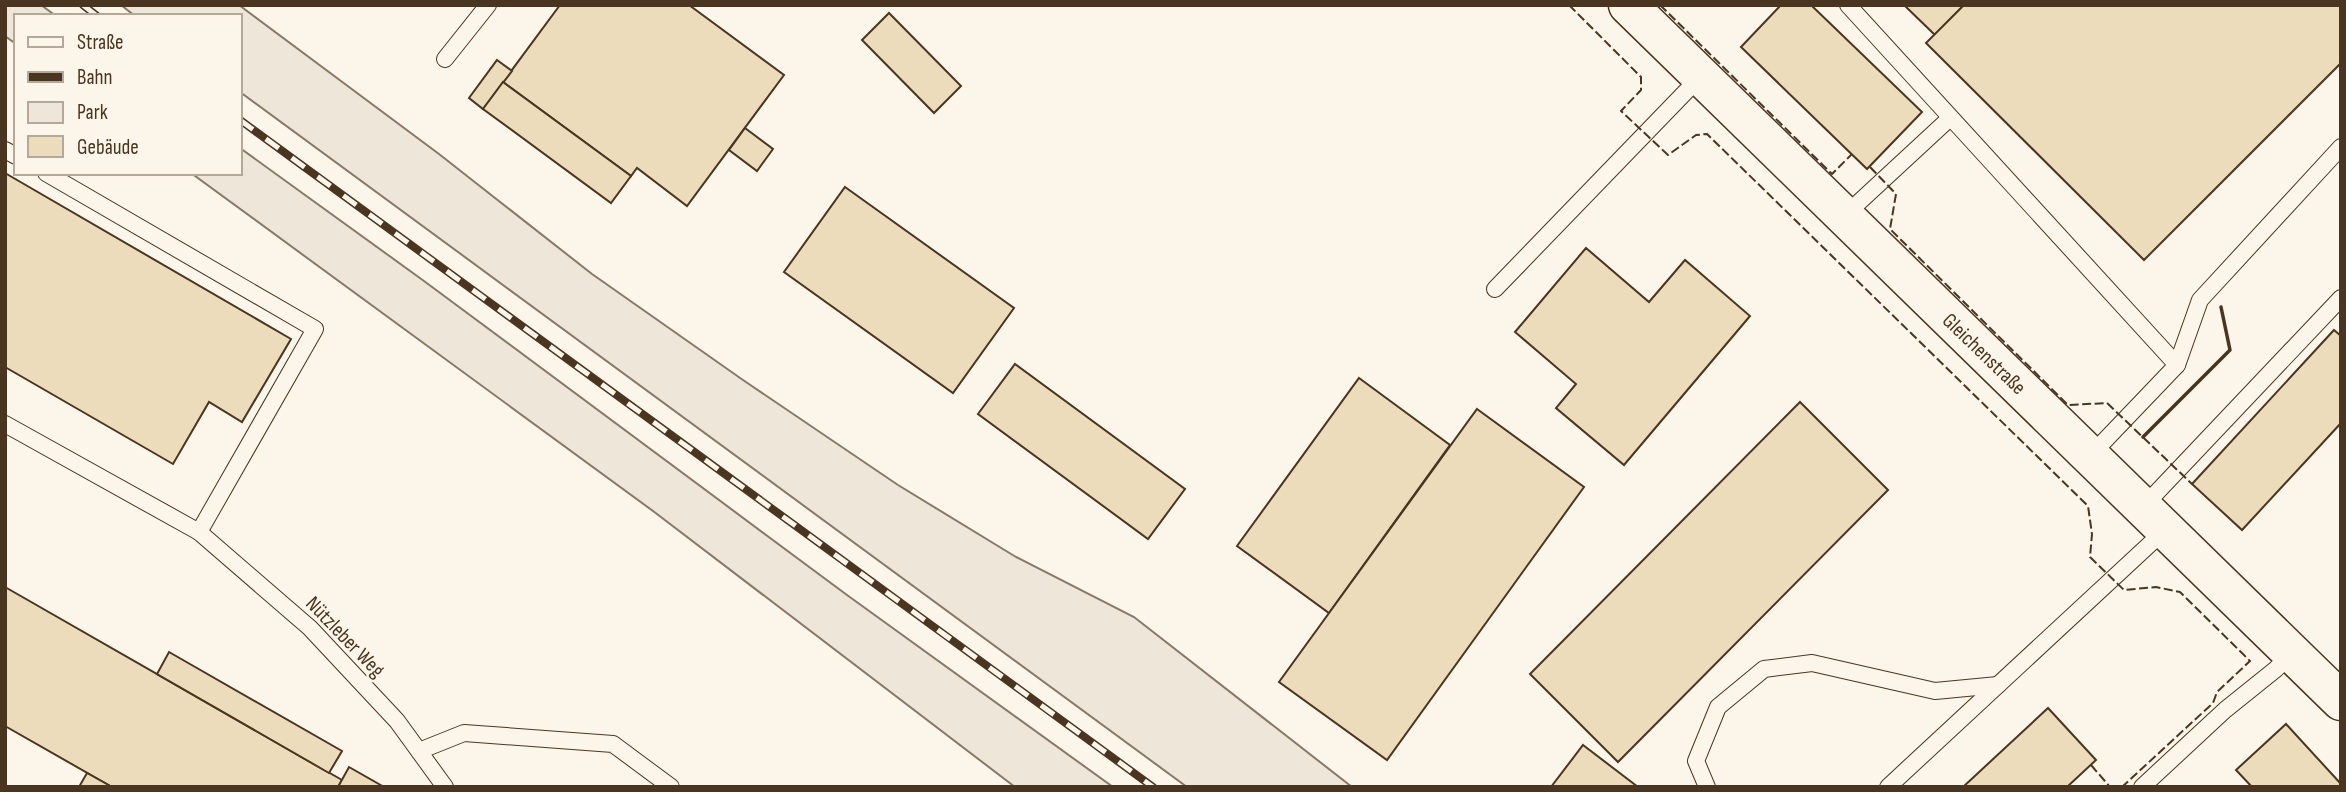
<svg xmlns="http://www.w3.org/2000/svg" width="2346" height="792" font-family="'Sofia Sans Condensed',sans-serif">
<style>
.green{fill:#ede6d9;stroke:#887966;stroke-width:2}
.building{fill:#ecdcbc;stroke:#4a3520;stroke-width:2}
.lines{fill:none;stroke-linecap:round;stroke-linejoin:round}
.service-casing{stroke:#4a3520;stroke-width:18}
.tertiary-casing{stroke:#4a3520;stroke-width:41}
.service{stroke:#fbf6e9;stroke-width:16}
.tertiary{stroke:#fbf6e9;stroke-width:38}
.rail-casing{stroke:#4a3520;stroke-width:8}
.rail{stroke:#fbf6e9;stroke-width:5;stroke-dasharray:16;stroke-linecap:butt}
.fence{stroke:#4a3520;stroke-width:2;stroke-dasharray:9 3.5;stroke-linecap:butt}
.wall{stroke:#4a3520;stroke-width:3.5}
.labels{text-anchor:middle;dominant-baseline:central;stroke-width:5;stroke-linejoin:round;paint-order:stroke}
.street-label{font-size:21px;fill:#4a3520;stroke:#fbf6e9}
</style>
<rect width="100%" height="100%" fill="#fbf6e9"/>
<!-- green -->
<g class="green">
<path d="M 5,5 L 41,5 L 56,16 L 16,16 L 16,44 L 5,36 Z"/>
<path d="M 121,5 L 239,5 L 439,154 L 592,274 L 743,380 L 898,485 L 1016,557 L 1134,617 L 1352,787 L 1187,787 L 240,92 L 240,16 L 135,16 Z"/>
<path d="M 240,148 L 424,281 L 847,595 L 1113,787 L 1015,787 L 653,511 L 191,173 L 240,173 Z"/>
</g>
<!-- building -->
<g class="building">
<path d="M 560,5 L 689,5 L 784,75 L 687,206 L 637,168 L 631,176 L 503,82 Z"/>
<path d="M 1781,5 L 1811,5 L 1922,112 L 1867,169 L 1741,47 Z"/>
<path d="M 1904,5 L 1964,5 L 1935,35 Z"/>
<path d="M 1964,5 L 2340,5 L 2341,63 L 2144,260 L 1926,43 Z"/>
<path d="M 889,13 L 961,86 L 934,113 L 862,40 Z"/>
<path d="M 497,60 L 512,71 L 483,109 L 469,98 Z"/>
<path d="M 503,82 L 631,176 L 611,203 L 483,109 Z"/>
<path d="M 745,128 L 773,149 L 757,171 L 729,150 Z"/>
<path d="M 5,173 L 291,339 L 242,422 L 209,402 L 173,464 L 5,367 Z"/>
<path d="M 845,187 L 1014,308 L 953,393 L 784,272 Z"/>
<path d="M 1586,248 L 1649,302 L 1685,260 L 1750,316 L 1624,465 L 1556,408 L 1576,384 L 1515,332 Z"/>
<path d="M 2334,330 L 2341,336 L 2341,423 L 2242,530 L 2192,484 Z"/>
<path d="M 1015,364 L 1185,489 L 1148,539 L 978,414 Z"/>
<path d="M 1359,378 L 1450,445 L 1329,613 L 1237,546 Z"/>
<path d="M 1800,402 L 1888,490 L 1618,762 L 1530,674 Z"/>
<path d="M 1477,409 L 1584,487 L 1387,760 L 1279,682 Z"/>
<path d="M 5,587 L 342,780 L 338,787 L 112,787 L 5,726 Z"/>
<path d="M 169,652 L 342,751 L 329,773 L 157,674 Z"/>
<path d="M 2048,708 L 2096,760 L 2067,787 L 1963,787 Z"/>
<path d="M 2286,724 L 2341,784 L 2341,787 L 2252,787 L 2236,770 Z"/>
<path d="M 1583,745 L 1638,787 L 1551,787 Z"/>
<path d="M 349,767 L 384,787 L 338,787 Z"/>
<path d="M 87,773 L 112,787 L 79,787 Z"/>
</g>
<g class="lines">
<defs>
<g id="service">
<path d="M 1848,5 L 2177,365 L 2089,457"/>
<path d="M 445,59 L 488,5"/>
<path d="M 5,150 L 16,156"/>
<path d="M 1843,217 L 1950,118"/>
<path d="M 1495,289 L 1700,77"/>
<path d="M 2177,365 L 2200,300 L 2341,147"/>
<path d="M 5,424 L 199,532 L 315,329 L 46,173"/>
<path d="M 2142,508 L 2341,298"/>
<path d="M 199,532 L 310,628 L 397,721 L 445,787"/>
<path d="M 419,751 L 464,733 L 613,744 L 671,787"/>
<path d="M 1707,787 L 1696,761 L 1718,707 L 1764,669 L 1812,663 L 1935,691 L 1998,685"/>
<path d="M 1888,787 L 2164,531"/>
<path d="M 2142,787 L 2225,710 L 2276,669 L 2291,654"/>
</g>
<path id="tertiary" d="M 1628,5 L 2341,701"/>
</defs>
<!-- service casing -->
<use href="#service" class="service-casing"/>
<!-- tertiary casing -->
<use href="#tertiary" class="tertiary-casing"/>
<!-- service -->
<use href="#service" class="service"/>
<!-- tertiary -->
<use href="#tertiary" class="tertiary"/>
<defs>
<g id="rail">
<path d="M 83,5 L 97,16"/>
<path d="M 240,120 L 1153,787"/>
</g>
</defs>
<!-- rail casing -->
<use href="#rail" class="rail-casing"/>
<!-- rail -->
<use href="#rail" class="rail"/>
<!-- fence -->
<g class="fence">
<path d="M 1569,5 L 1641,77 L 1641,90 L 1621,111 L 1668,155 L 1696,135 L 1707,134 L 2088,506 L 2092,534 L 2090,557 L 2124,590 L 2156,587 L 2180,592 L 2250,661 L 2217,692 L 2213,703 L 2122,787"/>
<path d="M 1660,5 L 1832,174 L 1852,154"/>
<path d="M 1870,167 L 1896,194 L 1890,229 L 2068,405 L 2107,403 L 2192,484"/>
<path d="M 2091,765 L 2110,787"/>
</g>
<!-- wall -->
<path class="wall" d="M 2143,437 L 2230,350 L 2221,307"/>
</g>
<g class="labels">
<!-- street labels -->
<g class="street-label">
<text transform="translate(1984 354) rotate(44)">Gleichenstraße</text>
<text transform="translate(345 637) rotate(46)">Nützleber Weg</text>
</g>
</g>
<!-- border -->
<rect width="2346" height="792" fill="none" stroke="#4a3520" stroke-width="14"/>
<!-- legend -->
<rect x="14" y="14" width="228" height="161" fill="#fbf6e9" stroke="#b4a999" stroke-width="2"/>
<rect x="28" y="37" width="35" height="10" fill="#fbf6e9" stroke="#b4a999" stroke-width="2"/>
<text x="77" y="49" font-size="21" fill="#4a3520">Straße</text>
<rect x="28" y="72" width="35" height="10" fill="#4a3520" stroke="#b4a999" stroke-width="2"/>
<text x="77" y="84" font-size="21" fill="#4a3520">Bahn</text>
<rect x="28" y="102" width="35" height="21" fill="#ede6d9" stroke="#b4a999" stroke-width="2"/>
<text x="77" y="119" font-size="21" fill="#4a3520">Park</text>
<rect x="28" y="136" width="35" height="21" fill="#ecdcbc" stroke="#b4a999" stroke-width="2"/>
<text x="77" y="154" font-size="21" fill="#4a3520">Gebäude</text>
</svg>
